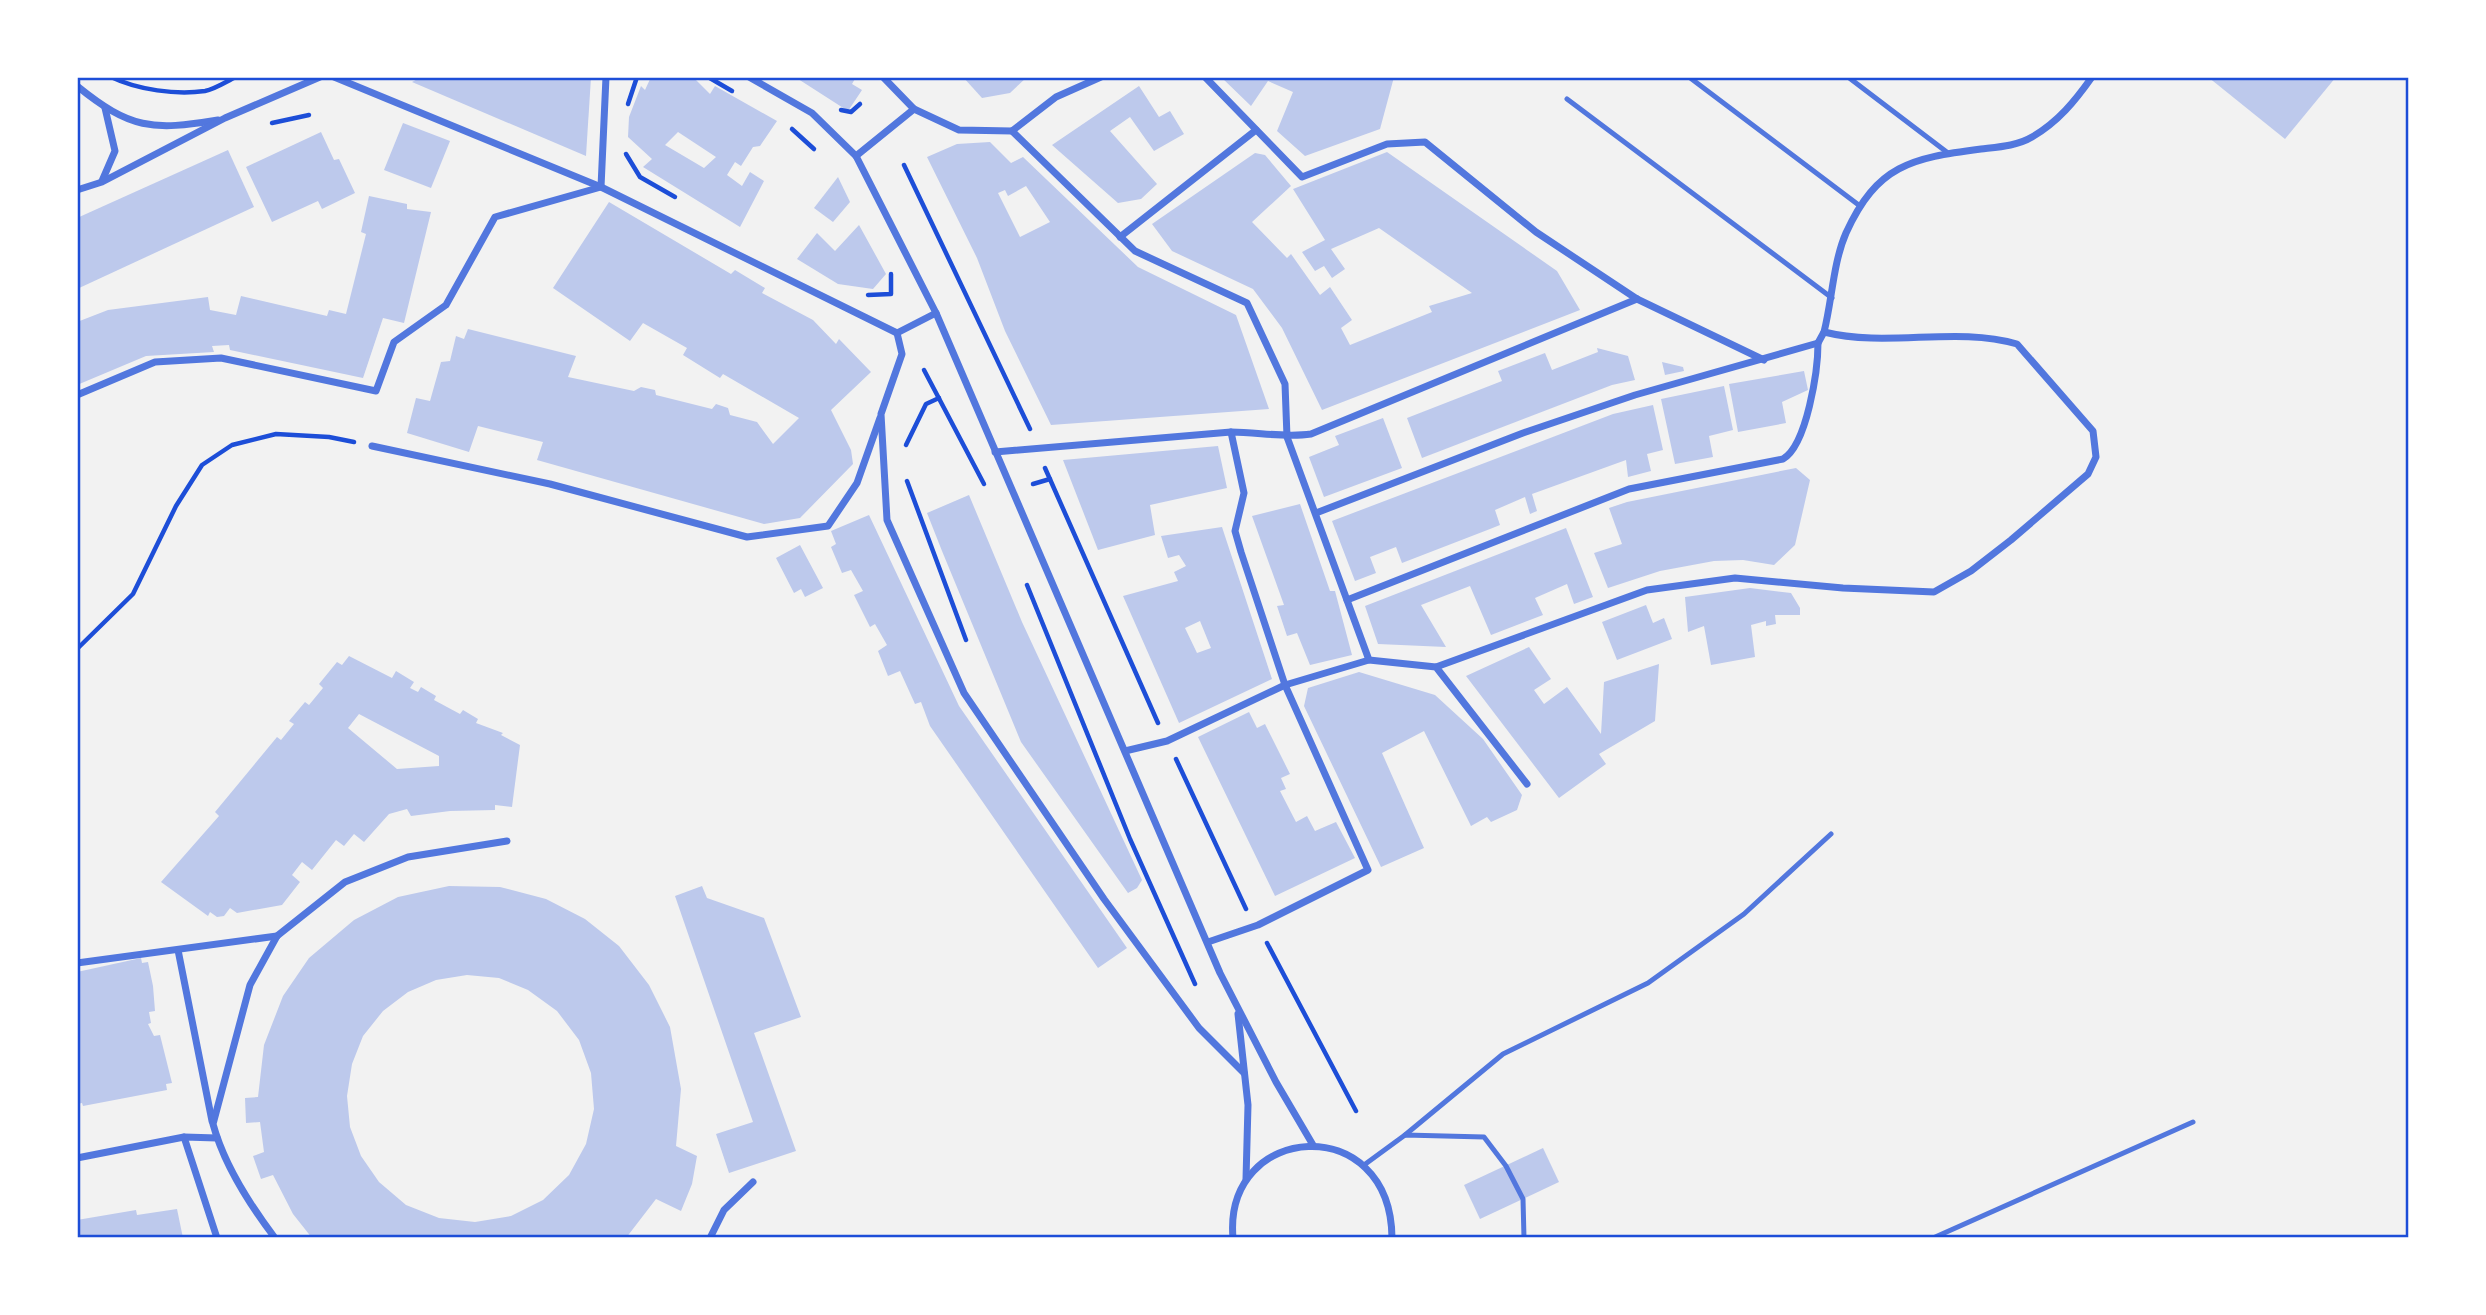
<svg xmlns="http://www.w3.org/2000/svg" width="2486" height="1315" font-family="'IBM Plex Serif',serif">
<style>
.building{fill:#bdc9ec;fill-rule:evenodd}
.lines{fill:none;stroke-linecap:round;stroke-linejoin:round}
.path{stroke:#1d4ed8;stroke-width:4.5}
.service{stroke:#5277de;stroke-width:5}
.minor{stroke:#5277de;stroke-width:7}
.neatline{fill:none;stroke:#1d4ed8;stroke-width:2.5}
</style>
<rect width="100%" height="100%" fill="#f2f2f2"/>
<!-- building -->
<g class="building">
<path d="M 421,77 L 591,77 L 586,156 L 412,82 Z"/>
<path d="M 651,77 L 693,77 L 710,94 L 715,86 L 777,121 L 760,146 L 753,147 L 741,166 L 735,162 L 727,175 L 742,186 L 750,172 L 764,181 L 740,227 L 643,167 L 652,159 L 628,137 L 629,117 L 641,86 L 645,90 ZM 678,132 L 716,157 L 704,168 L 665,145 Z"/>
<path d="M 795,77 L 856,77 L 852,84 L 862,90 L 848,111 Z"/>
<path d="M 963,77 L 1027,77 L 1010,93 L 982,98 Z"/>
<path d="M 1221,77 L 1394,77 L 1380,129 L 1305,156 L 1277,131 L 1293,92 L 1268,81 L 1251,106 Z"/>
<path d="M 2208,77 L 2336,77 L 2285,139 Z"/>
<path d="M 1139,86 L 1159,117 L 1170,111 L 1184,134 L 1154,151 L 1130,117 L 1110,131 L 1157,184 L 1141,199 L 1118,203 L 1052,145 Z"/>
<path d="M 403,123 L 450,141 L 431,188 L 384,170 Z"/>
<path d="M 321,132 L 334,160 L 339,159 L 355,193 L 322,209 L 318,201 L 272,222 L 246,167 Z"/>
<path d="M 990,142 L 1011,163 L 1023,157 L 1138,267 L 1236,315 L 1269,409 L 1051,425 L 1005,331 L 977,258 L 927,157 L 957,144 ZM 1026,186 L 1050,222 L 1020,237 L 998,193 L 1005,190 L 1008,196 Z"/>
<path d="M 228,150 L 254,207 L 77,289 L 77,218 Z"/>
<path d="M 1387,152 L 1557,271 L 1580,310 L 1322,410 L 1282,328 L 1253,289 L 1172,251 L 1152,224 L 1255,153 L 1265,155 L 1291,186 L 1252,222 L 1287,258 L 1291,254 L 1320,295 L 1330,287 L 1352,320 L 1341,328 L 1350,345 L 1432,312 L 1429,306 L 1472,293 L 1379,228 L 1331,249 L 1345,269 L 1332,278 L 1324,266 L 1315,271 L 1302,252 L 1325,240 L 1293,189 Z"/>
<path d="M 838,177 L 850,202 L 833,222 L 814,208 Z"/>
<path d="M 369,196 L 407,204 L 407,209 L 431,212 L 404,323 L 383,318 L 363,378 L 230,350 L 229,345 L 212,346 L 214,352 L 146,356 L 77,385 L 77,322 L 108,310 L 208,297 L 210,310 L 236,315 L 241,296 L 327,316 L 329,310 L 346,314 L 366,234 L 361,232 Z"/>
<path d="M 609,202 L 731,274 L 735,270 L 765,288 L 762,293 L 813,320 L 836,344 L 839,339 L 871,372 L 831,410 L 851,450 L 853,464 L 800,518 L 764,524 L 537,460 L 543,442 L 478,426 L 469,452 L 407,433 L 416,398 L 430,401 L 441,362 L 450,361 L 456,336 L 464,339 L 468,329 L 576,356 L 568,377 L 634,391 L 641,387 L 655,390 L 656,395 L 712,409 L 716,404 L 728,408 L 730,415 L 757,422 L 773,444 L 799,418 L 723,374 L 720,378 L 683,355 L 687,348 L 643,323 L 630,341 L 553,288 Z"/>
<path d="M 859,225 L 886,274 L 873,289 L 838,284 L 797,259 L 817,233 L 835,251 Z"/>
<path d="M 1597,348 L 1628,356 L 1635,380 L 1612,385 L 1422,458 L 1407,418 L 1502,381 L 1498,371 L 1545,353 L 1552,370 L 1598,352 Z"/>
<path d="M 1662,362 L 1683,367 L 1684,371 L 1665,375 Z"/>
<path d="M 1804,371 L 1808,390 L 1782,402 L 1786,423 L 1738,432 L 1729,384 Z"/>
<path d="M 1724,386 L 1733,430 L 1709,436 L 1713,457 L 1675,464 L 1661,399 Z"/>
<path d="M 1653,405 L 1663,450 L 1647,454 L 1651,471 L 1628,477 L 1626,460 L 1532,494 L 1537,511 L 1530,514 L 1525,497 L 1495,510 L 1500,525 L 1490,529 L 1402,563 L 1396,547 L 1370,557 L 1376,573 L 1355,581 L 1332,521 L 1613,414 Z"/>
<path d="M 1383,418 L 1402,468 L 1324,497 L 1309,457 L 1339,445 L 1335,436 Z"/>
<path d="M 1218,446 L 1227,488 L 1150,505 L 1155,535 L 1098,550 L 1063,460 Z"/>
<path d="M 1796,468 L 1810,480 L 1795,545 L 1774,565 L 1743,560 L 1714,561 L 1660,571 L 1608,588 L 1594,553 L 1622,544 L 1609,508 L 1627,502 Z"/>
<path d="M 969,495 L 1022,622 L 1142,880 L 1137,888 L 1128,893 L 1021,742 L 942,551 L 927,513 Z"/>
<path d="M 1300,504 L 1330,591 L 1335,591 L 1352,655 L 1310,665 L 1297,633 L 1287,636 L 1277,606 L 1284,605 L 1252,516 Z"/>
<path d="M 869,515 L 959,706 L 1127,948 L 1098,968 L 930,726 L 921,702 L 915,704 L 900,671 L 888,676 L 878,651 L 887,645 L 875,624 L 870,627 L 854,595 L 863,591 L 851,570 L 842,573 L 831,547 L 836,544 L 831,531 Z"/>
<path d="M 1222,527 L 1272,679 L 1179,723 L 1123,596 L 1178,581 L 1174,572 L 1186,566 L 1179,555 L 1168,558 L 1161,536 ZM 1200,621 L 1211,648 L 1197,653 L 1185,628 Z"/>
<path d="M 1566,528 L 1593,597 L 1574,604 L 1567,584 L 1535,598 L 1543,615 L 1491,635 L 1470,586 L 1421,605 L 1446,647 L 1378,644 L 1365,606 Z"/>
<path d="M 800,545 L 823,588 L 805,597 L 801,589 L 794,593 L 776,558 Z"/>
<path d="M 1750,588 L 1791,593 L 1800,608 L 1800,615 L 1775,615 L 1776,624 L 1766,626 L 1766,621 L 1751,625 L 1755,657 L 1711,665 L 1704,626 L 1688,632 L 1685,597 Z"/>
<path d="M 1646,605 L 1653,623 L 1664,618 L 1672,639 L 1617,660 L 1602,622 Z"/>
<path d="M 1529,647 L 1551,679 L 1534,690 L 1544,704 L 1567,687 L 1601,734 L 1604,682 L 1659,664 L 1655,721 L 1599,754 L 1606,764 L 1559,798 L 1466,676 Z"/>
<path d="M 349,656 L 392,678 L 396,671 L 414,682 L 410,688 L 418,692 L 421,687 L 436,696 L 434,700 L 460,714 L 463,710 L 478,719 L 476,723 L 503,733 L 501,735 L 520,745 L 512,807 L 495,805 L 495,810 L 450,811 L 411,816 L 407,809 L 389,814 L 364,842 L 354,834 L 344,846 L 336,840 L 312,870 L 302,862 L 292,875 L 300,882 L 282,905 L 237,913 L 230,908 L 224,916 L 217,917 L 210,912 L 208,916 L 161,882 L 219,816 L 215,812 L 277,737 L 281,740 L 294,724 L 289,721 L 305,702 L 309,705 L 323,688 L 319,684 L 337,662 L 342,665 ZM 359,714 L 439,756 L 439,766 L 397,769 L 348,728 Z"/>
<path d="M 1359,672 L 1435,695 L 1483,739 L 1522,795 L 1517,810 L 1491,822 L 1487,817 L 1471,826 L 1424,731 L 1382,753 L 1424,848 L 1381,867 L 1304,706 L 1308,688 Z"/>
<path d="M 1249,712 L 1257,728 L 1265,724 L 1290,774 L 1281,778 L 1286,789 L 1280,791 L 1296,822 L 1307,816 L 1315,831 L 1336,822 L 1355,858 L 1275,896 L 1198,737 Z"/>
<path d="M 449,886 L 500,887 L 546,899 L 585,919 L 619,946 L 649,985 L 670,1027 L 681,1089 L 676,1146 L 697,1156 L 692,1184 L 681,1211 L 656,1199 L 626,1238 L 312,1238 L 293,1214 L 273,1175 L 261,1179 L 253,1156 L 264,1152 L 260,1122 L 246,1123 L 245,1098 L 258,1097 L 264,1045 L 283,996 L 309,958 L 354,920 L 398,897 ZM 467,975 L 499,978 L 528,990 L 557,1011 L 579,1040 L 591,1073 L 594,1109 L 586,1144 L 569,1175 L 543,1200 L 511,1216 L 475,1222 L 439,1218 L 406,1205 L 379,1182 L 361,1156 L 350,1127 L 347,1096 L 352,1064 L 363,1036 L 383,1011 L 408,992 L 436,980 Z"/>
<path d="M 702,886 L 707,898 L 764,918 L 801,1017 L 754,1033 L 796,1151 L 729,1173 L 716,1134 L 753,1122 L 675,896 Z"/>
<path d="M 141,958 L 142,963 L 148,962 L 153,986 L 155,1011 L 149,1012 L 151,1023 L 148,1024 L 154,1036 L 160,1035 L 172,1083 L 166,1084 L 167,1090 L 83,1106 L 82,1103 L 77,1104 L 77,972 Z"/>
<path d="M 1543,1148 L 1559,1182 L 1480,1219 L 1464,1185 Z"/>
<path d="M 177,1209 L 183,1238 L 77,1238 L 77,1220 L 136,1210 L 137,1215 Z"/>
</g>
<g class="lines">
<!-- path -->
<g class="path">
<path d="M 111,77 C 138,90 176,95 205,91 C 216,89 227,81 236,77"/>
<path d="M 708,77 L 732,91"/>
<path d="M 628,104 L 637,77"/>
<path d="M 841,110 L 851,112 L 860,104"/>
<path d="M 272,123 L 309,115"/>
<path d="M 792,129 L 814,149"/>
<path d="M 626,154 L 640,177 L 675,197"/>
<path d="M 904,165 L 1030,429"/>
<path d="M 868,295 L 891,294 L 891,274"/>
<path d="M 924,370 L 984,484"/>
<path d="M 906,445 L 926,404 L 939,398"/>
<path d="M 1045,468 L 1158,723"/>
<path d="M 907,481 L 966,640"/>
<path d="M 1033,484 L 1050,479"/>
<path d="M 1027,585 L 1130,839 L 1195,984"/>
<path d="M 77,649 L 133,594 L 176,506 L 202,465 L 232,445 L 276,434 L 329,437 L 354,442"/>
<path d="M 1176,759 L 1246,909"/>
<path d="M 1267,943 L 1356,1111"/>
</g>
<!-- service -->
<g class="service">
<path d="M 1689,77 L 1860,206"/>
<path d="M 1848,77 L 1948,153"/>
<path d="M 1567,99 L 1832,298"/>
<path d="M 1405,1135 L 1503,1054 L 1648,983 L 1744,914 L 1831,834"/>
<path d="M 1364,1165 L 1405,1135 L 1484,1137 L 1506,1166 L 1523,1199 L 1524,1238"/>
<path d="M 1933,1238 L 2193,1122"/>
</g>
<!-- minor -->
<g class="minor">
<path d="M 334,77 L 601,187 L 897,333 L 936,313"/>
<path d="M 749,77 L 812,113 L 856,156 L 936,313 L 1220,973 L 1276,1082 L 1313,1145"/>
<path d="M 883,77 L 914,109 L 959,130 L 1012,131 L 1056,97 L 1101,77"/>
<path d="M 1205,77 L 1302,177 L 1387,144 L 1425,142 L 1536,232 L 1637,299 L 1764,360"/>
<path d="M 77,86 C 130,129 152,131 218,120"/>
<path d="M 1012,131 L 1135,251 L 1247,303 L 1285,384 L 1287,437 L 1369,660 L 1436,667 L 1527,784"/>
<path d="M 856,156 L 914,109"/>
<path d="M 102,181 L 115,151 L 105,108"/>
<path d="M 77,190 L 102,182 L 225,118 L 320,77"/>
<path d="M 1120,237 L 1256,130"/>
<path d="M 897,333 L 902,354 L 881,414 L 887,520 L 964,693 L 1104,899 L 1199,1028 L 1244,1073"/>
<path d="M 77,395 L 155,362 L 221,358 L 376,391 L 394,342 L 446,305 L 495,217 L 601,187 L 606,77"/>
<path d="M 372,446 L 550,484 L 747,537 L 828,526 L 857,483 L 880,418"/>
<path d="M 995,452 L 1231,432 C 1258,432 1284,438 1311,434 L 1637,299"/>
<path d="M 1316,513 L 1523,433 L 1635,395 L 1818,343 L 1824,332 C 1832,301 1833,263 1846,233 C 1877,165 1911,158 1981,149 C 1998,147 2017,146 2032,137 C 2058,122 2075,101 2092,77"/>
<path d="M 1347,600 L 1629,489 L 1783,459 C 1807,445 1818,370 1818,343"/>
<path d="M 1436,667 L 1647,590 L 1735,578 L 1843,588 L 1934,592 L 1971,571 L 2011,540 L 2088,474 L 2096,457 L 2093,431 L 2017,344 C 1955,326 1888,348 1824,332"/>
<path d="M 1125,751 L 1167,741 L 1285,685 L 1369,660"/>
<path d="M 1208,942 L 1258,925 L 1368,870 L 1285,685 L 1241,552 L 1235,531 L 1244,493 L 1231,432"/>
<path d="M 178,950 L 212,1121"/>
<path d="M 77,963 L 277,936"/>
<path d="M 1238,1014 L 1248,1105 L 1246,1179"/>
<path d="M 184,1137 L 217,1238"/>
<path d="M 77,1158 L 184,1137 L 217,1138"/>
<path d="M 275,1238 C 250,1205 224,1165 213,1124 L 250,985 L 277,936 L 345,882 L 408,857 L 507,841"/>
<path d="M 710,1238 L 724,1210 L 753,1182"/>
<path d="M 1233,1238 C 1223,1122 1391,1110 1392,1238"/>
</g>
</g>
<!-- border -->
<rect width="2486" height="1315" fill="none" stroke="#ffffff" stroke-width="158"/>
<rect x="79" y="79" width="2328" height="1157" class="neatline"/>
</svg>
